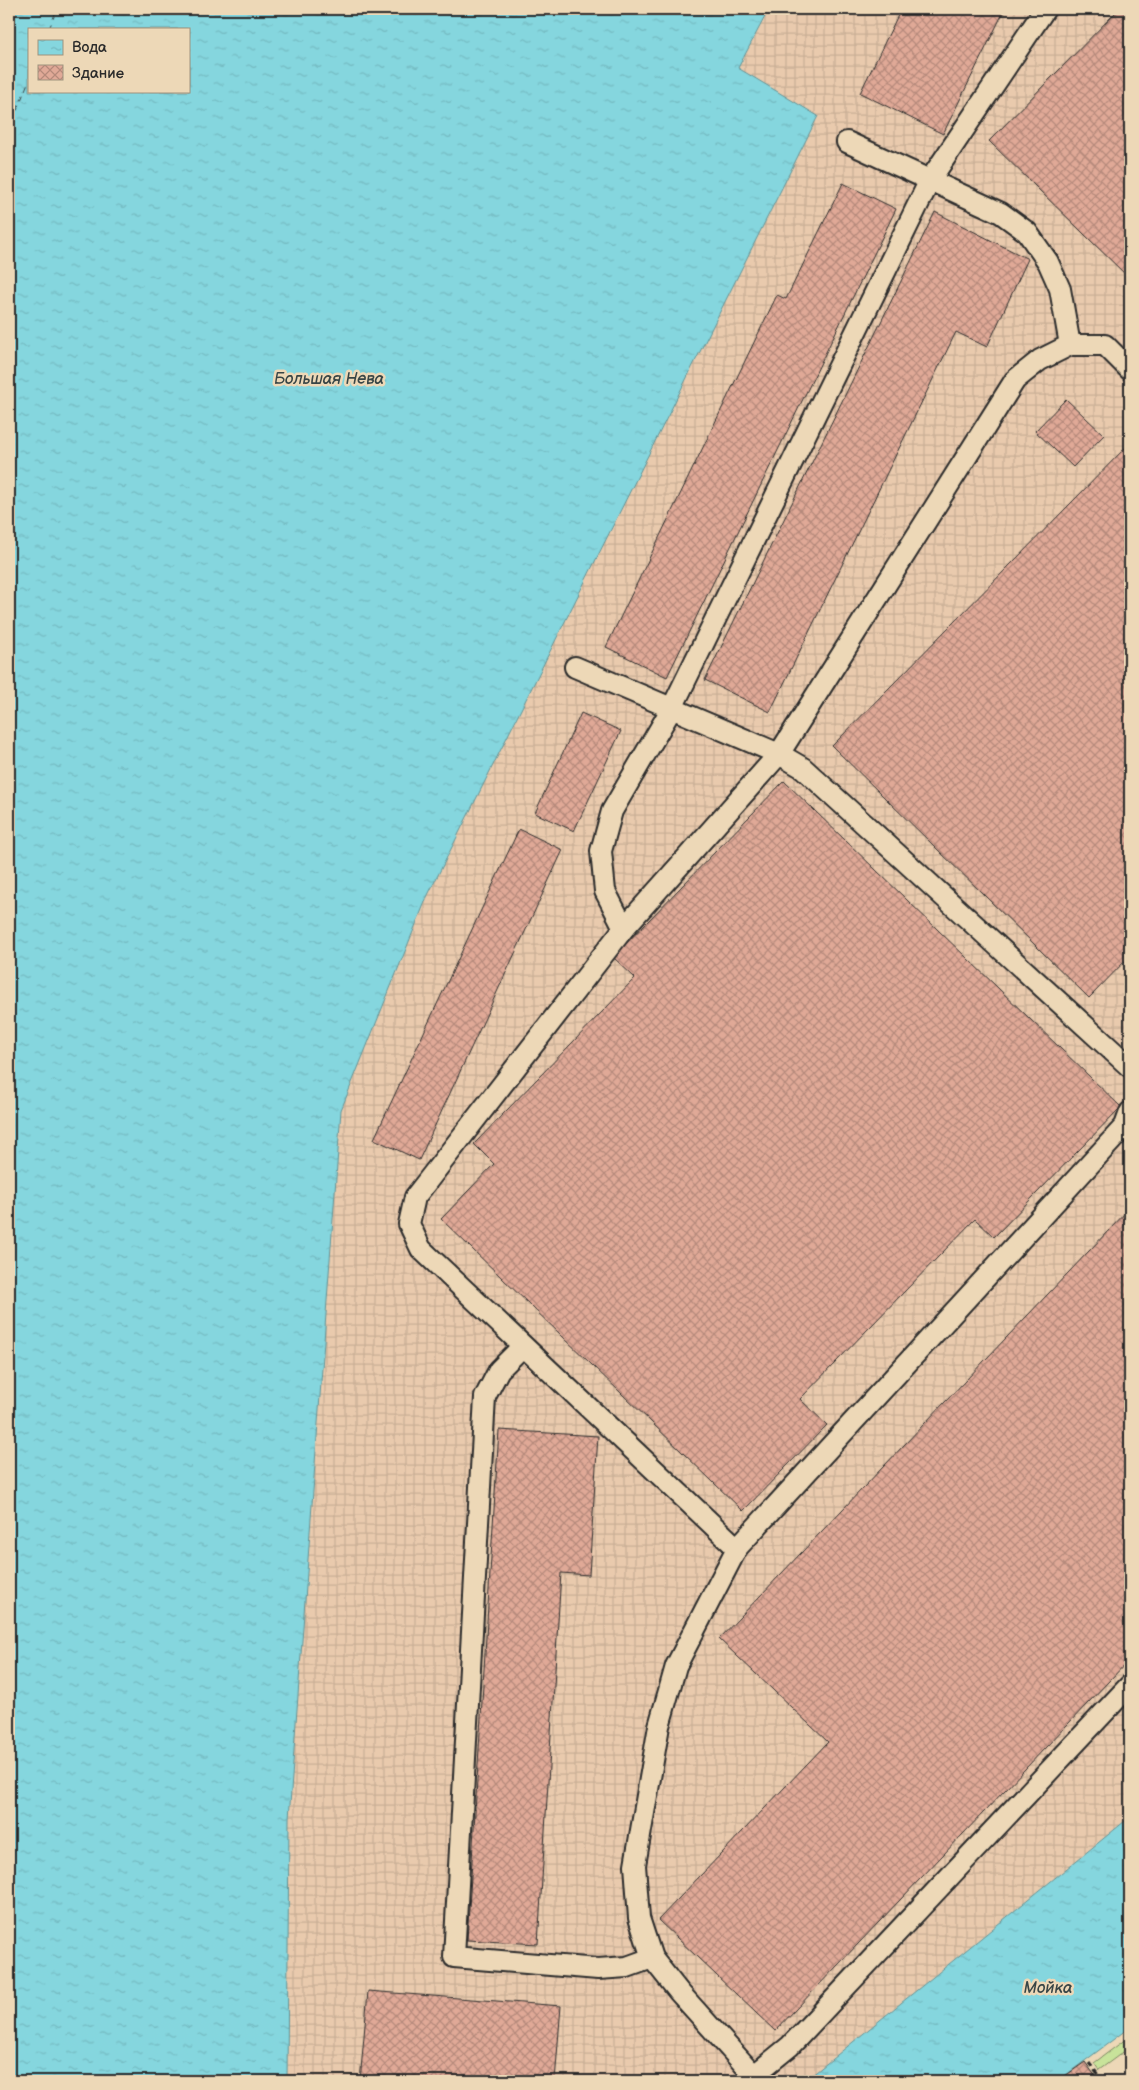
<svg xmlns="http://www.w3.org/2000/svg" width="1139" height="2090" font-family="'Balsamiq Sans',sans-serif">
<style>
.industrial{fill:url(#industrial-grid)}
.grass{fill:#c8e39a;stroke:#7a8762}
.water{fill:url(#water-ripples);stroke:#619296;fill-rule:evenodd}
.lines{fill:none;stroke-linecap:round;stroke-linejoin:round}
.ferry{stroke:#384546;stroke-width:1;stroke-dasharray:6 5;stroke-linecap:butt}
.building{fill:url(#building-cross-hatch);stroke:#2b2b2b}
.service-casing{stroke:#2b2b2b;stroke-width:24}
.path{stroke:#2b2b2b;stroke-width:3;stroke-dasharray:5 4;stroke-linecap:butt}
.service{stroke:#edd8b7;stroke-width:20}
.labels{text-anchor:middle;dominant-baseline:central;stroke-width:5;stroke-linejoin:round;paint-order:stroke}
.water-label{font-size:16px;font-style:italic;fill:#384546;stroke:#edd8b7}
</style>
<defs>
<pattern id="industrial-grid" width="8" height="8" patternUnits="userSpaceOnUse" patternTransform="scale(1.25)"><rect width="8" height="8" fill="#e9caad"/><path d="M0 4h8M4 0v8" fill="none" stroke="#c8ae95"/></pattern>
<pattern id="water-ripples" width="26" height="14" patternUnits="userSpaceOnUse" patternTransform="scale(1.25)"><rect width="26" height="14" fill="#85d6de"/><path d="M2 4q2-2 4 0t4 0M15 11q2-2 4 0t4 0" fill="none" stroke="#73b8bf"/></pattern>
<pattern id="building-cross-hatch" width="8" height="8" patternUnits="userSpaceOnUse" patternTransform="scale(1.25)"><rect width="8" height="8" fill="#e0a997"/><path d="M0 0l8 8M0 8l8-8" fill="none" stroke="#b68a7b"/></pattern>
</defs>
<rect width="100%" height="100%" fill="#edd8b7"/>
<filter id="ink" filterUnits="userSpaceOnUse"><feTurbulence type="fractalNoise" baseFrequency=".02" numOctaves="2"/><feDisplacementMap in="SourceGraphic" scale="10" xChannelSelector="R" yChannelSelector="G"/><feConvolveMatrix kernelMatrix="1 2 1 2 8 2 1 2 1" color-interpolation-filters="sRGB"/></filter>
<g filter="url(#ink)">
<!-- industrial -->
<path class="industrial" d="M 769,9 L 1130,9 L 1130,1817 L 805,2081 L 287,2081 L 289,1818 L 341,1110 L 427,897 L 818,116 L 737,68 Z"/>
<!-- grass -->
<path class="grass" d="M 1130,2036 L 1130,2047 L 1099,2070 L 1094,2063 Z"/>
<!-- water -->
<g class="water">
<path d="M 9,9 L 769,9 L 738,68 L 818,116 L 427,897 L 341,1110 L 289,1818 L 287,2081 L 9,2081 ZM 29,29 L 189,29 L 189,91 L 29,91 Z"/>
<path d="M 1130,1817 L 1130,2027 L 1058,2081 L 805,2081 Z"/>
</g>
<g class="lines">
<!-- ferry -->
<g class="ferry">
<path d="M 49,29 L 57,9"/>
<path d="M 9,131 L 29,80"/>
</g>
</g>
<!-- building -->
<g class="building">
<path d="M 901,9 L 1005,9 L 943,134 L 860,93 Z"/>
<path d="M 1119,9 L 1130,9 L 1130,279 L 989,141 Z"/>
<path d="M 843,183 L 896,209 L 667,677 L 606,647 L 777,295 L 786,299 Z"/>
<path d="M 935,212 L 1028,259 L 987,347 L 956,332 L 770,712 L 705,680 Z"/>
<path d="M 1066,399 L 1104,435 L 1073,467 L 1035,431 Z"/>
<path d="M 1130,443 L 1130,956 L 1089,998 L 832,746 Z"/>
<path d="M 581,713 L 621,731 L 574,831 L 535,813 Z"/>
<path d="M 784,781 L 1121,1107 L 994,1237 L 975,1219 L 800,1399 L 827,1425 L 743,1511 L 441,1219 L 494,1164 L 474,1144 L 635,978 L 613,957 Z"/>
<path d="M 519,829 L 563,850 L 419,1160 L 374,1139 Z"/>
<path d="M 1130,1208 L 1130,1659 L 775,2031 L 658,1920 L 828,1742 L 719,1639 Z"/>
<path d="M 499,1430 L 598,1436 L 589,1575 L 561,1573 L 538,1944 L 467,1940 Z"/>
<path d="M 368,1991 L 561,2006 L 555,2081 L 360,2081 Z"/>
<path d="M 1085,2062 L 1099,2081 L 1058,2081 Z"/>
</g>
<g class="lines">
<defs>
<g id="service">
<path d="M 847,142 L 1001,213 L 1027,232 L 1048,262 L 1060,289 L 1070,345"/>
<path d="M 575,667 L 779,754 L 803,768 L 1130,1067"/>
<path d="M 624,928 L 605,891 L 601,851 L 612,811 L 672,708 L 930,180 L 1045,9"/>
<path d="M 523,1346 L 499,1370 L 485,1397 L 454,1957 L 598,1969 L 627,1967 L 652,1958"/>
<path d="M 737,1548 L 421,1249 L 409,1224 L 415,1197 L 624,928 L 779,754 L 1015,380 L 1040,360 L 1070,345 L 1105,345 L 1130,370"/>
<path d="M 747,2081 L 790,2046 L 1130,1685"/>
<path d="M 759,2081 L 679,1992 L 652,1958 L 639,1918 L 635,1865 L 659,1726 L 676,1666 L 737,1548 L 1125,1126 L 1130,1112"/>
</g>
</defs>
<!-- service casing -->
<use href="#service" class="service-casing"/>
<!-- path -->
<path class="path" d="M 1089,2063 L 1103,2081"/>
<!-- service -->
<use href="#service" class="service"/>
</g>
</g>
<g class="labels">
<!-- water labels -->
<g class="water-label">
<text x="329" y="379">Большая Нева</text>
<text x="1048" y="1988">Мойка</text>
</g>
</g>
<!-- margin -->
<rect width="1139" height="2090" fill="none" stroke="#edd8b7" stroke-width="30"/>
<rect x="15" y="15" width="1109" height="2060" fill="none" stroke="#2b2b2b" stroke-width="2" filter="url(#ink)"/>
<!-- legend -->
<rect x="28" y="28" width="162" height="65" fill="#edd8b7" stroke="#9f937f"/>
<rect x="38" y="40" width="25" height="15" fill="url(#water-ripples)" stroke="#9f937f"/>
<text x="72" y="52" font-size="15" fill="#2b2b2b">Вода</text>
<rect x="38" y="65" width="25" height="15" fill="url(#building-cross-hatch)" stroke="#9f937f"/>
<text x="72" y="78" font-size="15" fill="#2b2b2b">Здание</text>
</svg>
